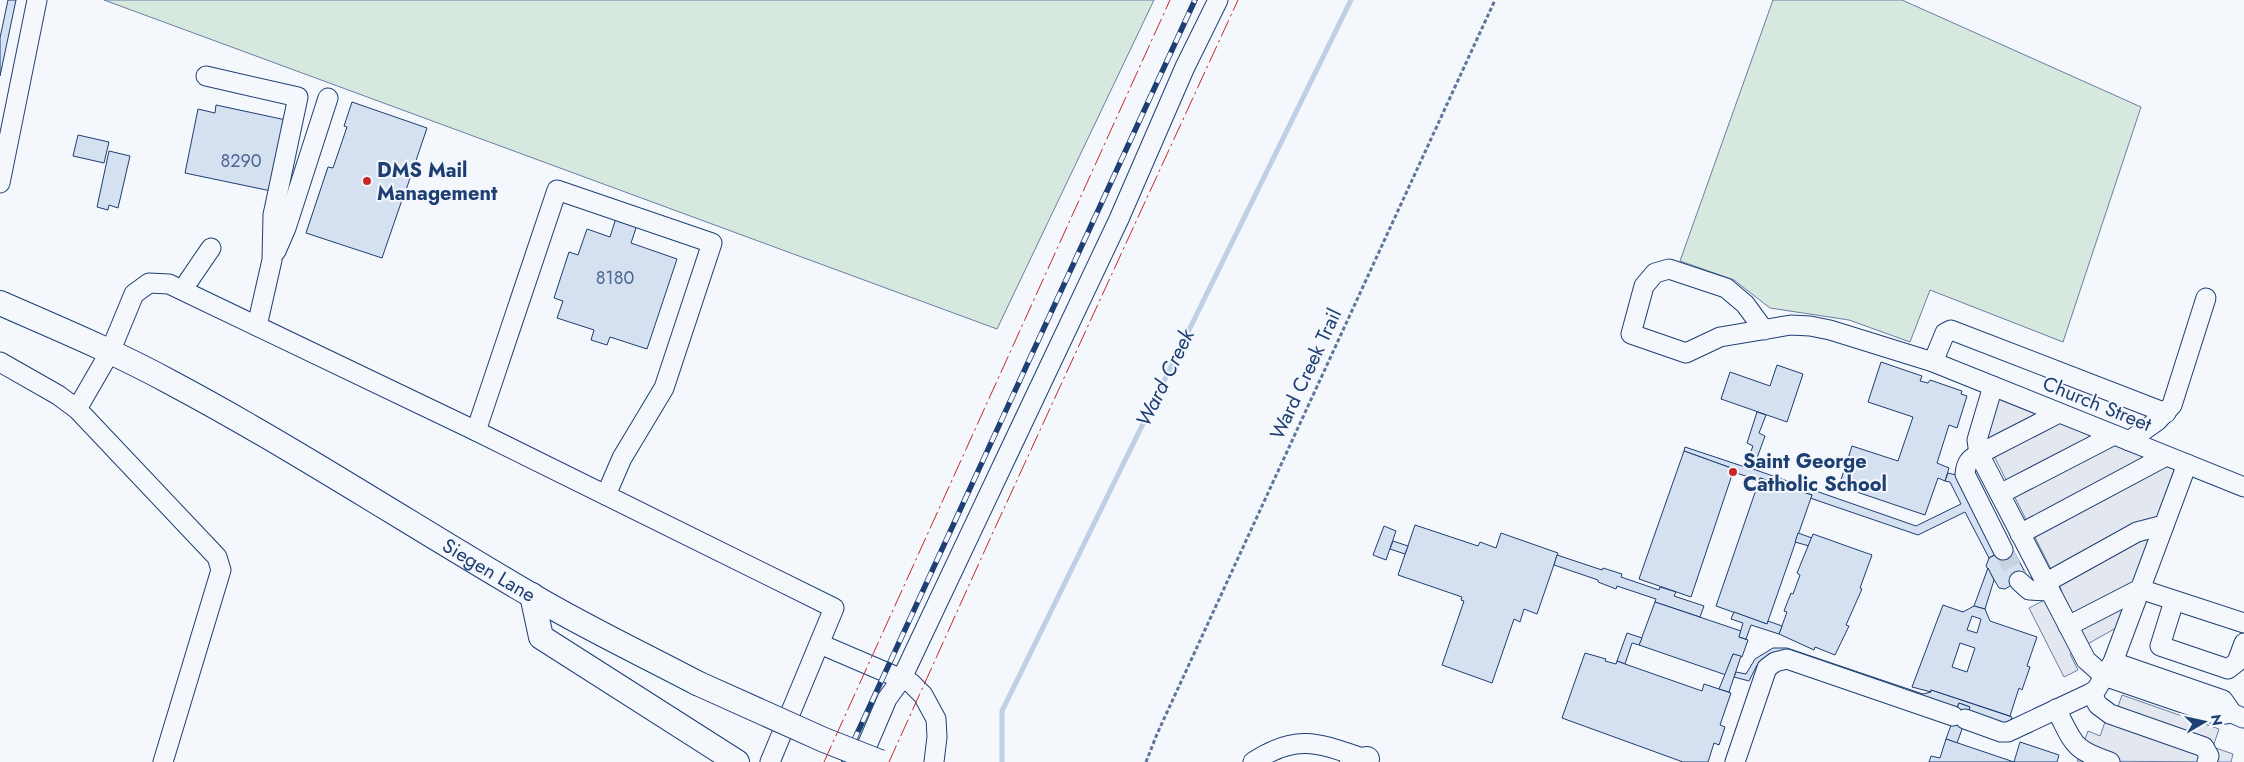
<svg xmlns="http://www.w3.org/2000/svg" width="2244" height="762" font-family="Jost,sans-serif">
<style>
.green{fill:#d7e8df;stroke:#687fa3}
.parking{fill:#e3e8f0;stroke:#687fa3}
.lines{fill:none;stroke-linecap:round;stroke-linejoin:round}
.stream{stroke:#bed0e5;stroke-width:5}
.building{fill:#d5e0f0;stroke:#1d3f73;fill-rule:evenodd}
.minor-tunnel{stroke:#c9d2e0;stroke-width:19;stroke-dasharray:19 9;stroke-linecap:butt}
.minor-casing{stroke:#1d3f73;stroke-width:21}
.major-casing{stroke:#1d3f73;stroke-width:26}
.path{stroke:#5e769c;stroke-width:3;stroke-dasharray:4 2.5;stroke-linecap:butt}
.minor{stroke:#f4f7fb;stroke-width:19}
.major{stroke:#f4f7fb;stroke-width:24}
.rail-casing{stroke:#1d3f73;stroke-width:5.5}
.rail{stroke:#f4f7fb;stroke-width:4;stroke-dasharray:11;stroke-linecap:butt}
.major-bridge-casing{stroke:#1d3f73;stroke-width:26;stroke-linecap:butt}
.major-bridge{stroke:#f4f7fb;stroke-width:24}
.power{stroke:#c62828;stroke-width:1;stroke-dasharray:18 4 2.5 4;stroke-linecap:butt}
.poi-dot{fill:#c62828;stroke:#f4f7fb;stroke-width:2}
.labels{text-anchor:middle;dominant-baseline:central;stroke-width:4;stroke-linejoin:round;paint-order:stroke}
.number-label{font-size:18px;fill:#4b6792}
.poi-label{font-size:20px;font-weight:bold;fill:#1d3f73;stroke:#f4f7fb;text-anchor:start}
.street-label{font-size:20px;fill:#1d3f73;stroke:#f4f7fb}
.water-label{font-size:21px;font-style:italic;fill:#1d3f73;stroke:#f4f7fb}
</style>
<rect width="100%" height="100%" fill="#f4f7fb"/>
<!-- green -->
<g class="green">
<path d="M 104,0 L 1154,0 L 997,329 Z"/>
<path d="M 1773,0 L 1902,0 L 2141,107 L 2063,342 L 1930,290 L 1910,342 L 1849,320 L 1770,308 L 1734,280 L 1680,261 Z"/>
</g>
<!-- parking -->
<g class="parking">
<path d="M 1999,396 L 2175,468 L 2116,628 L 2070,654 L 2078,670 L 2064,677 L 2029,608 L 2062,591 L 1985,438 Z"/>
<path d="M 2122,695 L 2219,729 L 2213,747 L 2233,754 L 2231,762 L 2077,761 L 2088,731 L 2100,736 L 2105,722 L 2112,724 Z"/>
</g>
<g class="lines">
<!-- stream -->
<path class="stream" d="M 1002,762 L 1002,711 L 1351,0"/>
</g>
<!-- building -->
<g class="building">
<path d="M 8,0 L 16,0 L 0,76 L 0,38 Z"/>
<path d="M 352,102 L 427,128 L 405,193 L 409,194 L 407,201 L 402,200 L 382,258 L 306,233 L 328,167 L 333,168 L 347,127 L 344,126 Z"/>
<path d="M 216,105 L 286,120 L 271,191 L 185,173 L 198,109 L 215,113 Z"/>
<path d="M 78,135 L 109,142 L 104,163 L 73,156 Z"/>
<path d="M 109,151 L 130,156 L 118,208 L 109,205 L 108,210 L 97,207 Z"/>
<path d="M 616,218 L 637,225 L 631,243 L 677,259 L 647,349 L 610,337 L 607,345 L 591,340 L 594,330 L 557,318 L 563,301 L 554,298 L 569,252 L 578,255 L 587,229 L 610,237 Z"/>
<path d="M 1881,362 L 1922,376 L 1920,381 L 1928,383 L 1930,380 L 1962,391 L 1961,394 L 1967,396 L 1957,428 L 1949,425 L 1937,463 L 1949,468 L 1945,481 L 1938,478 L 1925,515 L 1839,486 L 1852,446 L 1898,461 L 1913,417 L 1868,402 Z"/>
<path d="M 1777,365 L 1803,374 L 1787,422 L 1721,399 L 1730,372 L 1770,386 Z"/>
<path d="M 1757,412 L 1766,415 L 1759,433 L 1765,436 L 1753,469 L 1916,526 L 1961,504 L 1950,482 L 1945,481 L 1948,473 L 1956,475 L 1996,554 L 1989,558 L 1965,512 L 1918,535 L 1810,498 L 1812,495 L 1760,478 L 1758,483 L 1752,481 L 1752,478 L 1733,472 L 1734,469 L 1684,451 L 1685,447 L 1745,467 L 1753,446 L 1747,443 Z"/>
<path d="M 1684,451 L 1734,469 L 1691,597 L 1639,579 Z"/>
<path d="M 1760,478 L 1812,495 L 1767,624 L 1716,606 Z"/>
<path d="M 1415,525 L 1478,546 L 1480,542 L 1496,548 L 1501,533 L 1558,553 L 1537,614 L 1524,609 L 1520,622 L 1514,619 L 1492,683 L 1442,665 L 1464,601 L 1461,600 L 1462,597 L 1398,575 Z"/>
<path d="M 1384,526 L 1396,531 L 1386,560 L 1373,555 Z"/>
<path d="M 1798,533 L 1812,538 L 1809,546 L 1795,542 Z"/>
<path d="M 1813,534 L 1872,555 L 1860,588 L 1862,589 L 1846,625 L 1849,626 L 1835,655 L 1815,647 L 1814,650 L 1779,634 L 1787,612 L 1784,611 L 1791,593 L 1793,594 L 1800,575 L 1797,573 Z"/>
<path d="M 1393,541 L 1408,546 L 1405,554 L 1390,549 Z"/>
<path d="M 2007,549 L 2013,550 L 2025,572 L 2022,579 L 2005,589 L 1999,588 L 1986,566 L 1989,558 Z"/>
<path d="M 1557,555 L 1602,570 L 1603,568 L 1622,574 L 1621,577 L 1659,590 L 1660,587 L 1676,592 L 1674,596 L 1704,606 L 1700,617 L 1655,602 L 1656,599 L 1617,586 L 1616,589 L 1598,582 L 1598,580 L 1554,565 Z"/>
<path d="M 1988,568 L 1994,580 L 1985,609 L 1974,606 Z"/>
<path d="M 1655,602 L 1741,631 L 1739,637 L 1748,640 L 1742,657 L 1733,654 L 1726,675 L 1639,645 Z"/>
<path d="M 1943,605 L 1963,612 L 1974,606 L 1985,609 L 1990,621 L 2037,637 L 2027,666 L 2030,667 L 2022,690 L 2019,688 L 2010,716 L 1931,690 L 1931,692 L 1912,687 ZM 1972,616 L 1981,619 L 1977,633 L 1967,630 ZM 1960,643 L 1975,648 L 1967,672 L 1952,667 Z"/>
<path d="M 1734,612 L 1767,624 L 1768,621 L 1782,626 L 1779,634 L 1751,625 L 1746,639 L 1739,637 L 1743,623 L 1731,619 Z"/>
<path d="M 1627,633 L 1642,638 L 1639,645 L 1632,643 L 1625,664 L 1617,661 Z"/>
<path d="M 1773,648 L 1787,648 L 1923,694 L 1931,692 L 1931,690 L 2012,717 L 2007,730 L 1966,716 L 1970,707 L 1959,703 L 1955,712 L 1767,657 L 1757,665 L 1749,681 L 1734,677 L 1736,672 L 1746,674 L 1755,659 Z"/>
<path d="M 1585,653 L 1606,659 L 1605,661 L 1616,664 L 1617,661 L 1625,664 L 1702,691 L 1704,684 L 1731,693 L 1720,725 L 1725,727 L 1719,745 L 1714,743 L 1708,762 L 1683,762 L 1562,718 Z"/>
<path d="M 1733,654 L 1741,656 L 1729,692 L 1719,689 Z"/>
<path d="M 1959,703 L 1970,707 L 1957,743 L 1946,739 Z"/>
<path d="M 1946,739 L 2014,762 L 2020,742 L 2059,755 L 2057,762 L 1929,762 L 1931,756 L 1940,758 Z"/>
</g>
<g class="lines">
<!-- minor-tunnel -->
<path class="minor-tunnel" d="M 2003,550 L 2019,581"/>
<defs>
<g id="minor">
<path d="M 206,76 L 298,97 L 273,215 L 272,260 L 257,326"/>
<path d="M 0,183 L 37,0"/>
<path d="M 276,251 L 286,228 L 328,98"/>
<path d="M 183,289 L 211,248"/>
<path d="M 1764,330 L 1745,304 L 1726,288 L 1669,269 L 1655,273 L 1644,286 L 1631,334 L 1686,353 L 1720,337 L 1791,325 L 1810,326 L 1830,330 L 1933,362 L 2244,487"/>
<path d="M 0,362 L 58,395 L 77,409 L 217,557 L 221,570 L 163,762"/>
<path d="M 1933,362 L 1945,333 L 1951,330 L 2166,413"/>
<path d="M 1993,386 L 1977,440 L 1979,454 L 2086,660 L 2104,676 L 2218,715 L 2232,713"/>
<path d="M 77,409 L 110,352 L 134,294 L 149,283 L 169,284 L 476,431 L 834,608 L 770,762"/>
<path d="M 476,431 L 557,190 L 712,243 L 664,388 L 622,458 L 606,495"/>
<path d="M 2129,441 L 2157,421 L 2172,405 L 2206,298"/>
<path d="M 2000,494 L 2114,435"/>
<path d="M 2020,534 L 2166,456"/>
<path d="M 2003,550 L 1965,474 C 1966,463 1969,459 1979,454 L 2059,413"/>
<path d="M 2019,581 L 2029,590 L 2050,591"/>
<path d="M 2045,583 L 2137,532 L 2164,525"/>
<path d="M 2174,601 L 2160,646 L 2228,669 L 2237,662 L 2244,643"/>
<path d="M 2068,626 L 2140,589 L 2244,623"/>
<path d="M 820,644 L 911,683 L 923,695 L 936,719 L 937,737 L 934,762"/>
<path d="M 2113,662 L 2223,700 L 2232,713 L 2243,718"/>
<path d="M 2091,693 L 2098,705 L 2110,714 L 2204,747 L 2209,756 L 2207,762"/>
<path d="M 2056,709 C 2074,743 2071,749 2110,762"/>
<path d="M 1965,719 L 2001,732 L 2008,732 L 2091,693 L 2096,690 L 2113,662 L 2187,464"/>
<path d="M 860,762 L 887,699 L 902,678 L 1119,219 L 1185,67 L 1218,0"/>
<path d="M 1253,762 C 1298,732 1321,744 1368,760"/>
<path d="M 1735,762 L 1767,668 L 1775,662 L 1787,659 L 1953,716"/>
</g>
<g id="major">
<path id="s1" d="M 0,303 C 57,328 115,352 170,382 C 294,448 411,525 531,595 C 585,627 642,654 697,683"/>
<path d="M 532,595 L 541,637 L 737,762"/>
<path d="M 1352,762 L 1367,759"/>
</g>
</defs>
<!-- minor casing -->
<use href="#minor" class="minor-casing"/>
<!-- major casing -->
<use href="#major" class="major-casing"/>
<!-- path -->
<path class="path" d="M 1146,762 L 1157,734 L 1495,0"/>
<!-- minor -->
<use href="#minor" class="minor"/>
<!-- major -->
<use href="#major" class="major"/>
<defs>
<path id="rail" d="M 844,762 L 1195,0"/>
</defs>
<!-- rail casing -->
<use href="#rail" class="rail-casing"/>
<!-- rail -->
<use href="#rail" class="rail"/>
<defs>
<path id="major-bridge" d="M 697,683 L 824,740 L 880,762"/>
</defs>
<!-- major-bridge casing -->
<use href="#major-bridge" class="major-bridge-casing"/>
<!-- major-bridge -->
<use href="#major-bridge" class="major-bridge"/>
<!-- power -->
<g class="power">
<path d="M 824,762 L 1170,0"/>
<path d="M 889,762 L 989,541 L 1238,0"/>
</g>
</g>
<!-- markers -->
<g class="poi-dot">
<circle cx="367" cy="181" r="5"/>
<circle cx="1733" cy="472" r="5"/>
</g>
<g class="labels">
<!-- number labels -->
<g class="number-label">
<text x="241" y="161">8290</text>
<text x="615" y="278">8180</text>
</g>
<!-- poi labels -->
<g class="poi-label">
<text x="377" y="170">DMS Mail<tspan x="377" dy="23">Management</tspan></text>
<text x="1743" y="461">Saint George<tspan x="1743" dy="23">Catholic School</tspan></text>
</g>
<!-- street labels -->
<g class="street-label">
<text transform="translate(1306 374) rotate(-65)">Ward Creek Trail</text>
<text transform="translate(2097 404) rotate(22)">Church Street</text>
<text stroke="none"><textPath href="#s1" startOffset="558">Siegen Lane</textPath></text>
</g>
<!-- water labels -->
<g class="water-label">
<text transform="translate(1165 378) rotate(-64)">Ward Creek</text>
</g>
</g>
<!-- north arrow -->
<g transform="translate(2204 722) rotate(81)" stroke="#f4f7fb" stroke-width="4" paint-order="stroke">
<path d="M0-4L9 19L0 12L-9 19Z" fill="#1d3f73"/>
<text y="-8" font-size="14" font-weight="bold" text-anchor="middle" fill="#1d3f73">N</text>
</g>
</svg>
